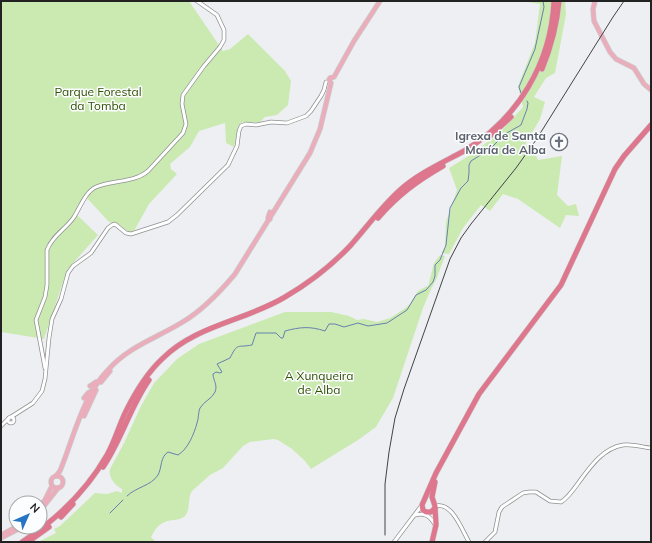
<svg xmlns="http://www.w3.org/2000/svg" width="652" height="543" font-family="Mulish,sans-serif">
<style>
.green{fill:#cbeab2}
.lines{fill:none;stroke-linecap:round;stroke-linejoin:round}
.stream{stroke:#6781ae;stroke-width:1}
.minor-casing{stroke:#909093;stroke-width:4.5}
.major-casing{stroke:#cacaca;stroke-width:5.5}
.highway-casing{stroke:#cacaca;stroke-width:6}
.minor{stroke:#fff;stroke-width:3}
.major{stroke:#ebadbb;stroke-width:4}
.highway{stroke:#de778d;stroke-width:5}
.rail{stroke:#434344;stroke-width:1}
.labels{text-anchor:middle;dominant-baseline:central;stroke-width:3;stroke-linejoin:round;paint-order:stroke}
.park-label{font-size:12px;fill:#305002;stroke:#fcfdff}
.worship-label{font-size:12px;font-weight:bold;fill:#5b616d;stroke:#fcfdff;text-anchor:end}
</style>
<rect width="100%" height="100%" fill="#eeeff2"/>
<!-- green -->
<g class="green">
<path d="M 1,1 L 189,1 L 223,51 L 230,49 L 248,34 L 285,71 L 291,81 L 288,105 L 277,115 L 265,117 L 260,122 L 243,122 L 238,126 L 234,147 L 226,143 L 225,123 L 199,131 L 190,147 L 170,164 L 171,169 L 177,174 L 149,204 L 134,231 L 129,232 L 119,224 L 109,222 L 86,197 L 75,213 L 98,235 L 67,270 L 44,339 L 1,332 Z"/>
<path d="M 522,1 L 565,1 L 566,14 L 555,73 L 546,78 L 534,97 L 545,102 L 540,119 L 525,145 L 533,149 L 538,160 L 562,156 L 557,195 L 568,206 L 576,204 L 579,216 L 566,215 L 560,228 L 518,199 L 503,194 L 490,211 L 481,205 L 463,228 L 449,254 L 441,253 L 445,248 L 446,222 L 457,190 L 449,168 L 475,152 L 504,128 L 523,107 L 518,86 L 535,43 L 540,4 Z"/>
<path d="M 440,255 L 445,256 L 436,280 L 431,289 L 423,308 L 393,398 L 380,420 L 376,427 L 358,440 L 311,469 L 305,461 L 292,449 L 278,440 L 274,439 L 250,442 L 243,446 L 223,468 L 210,475 L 192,491 C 187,499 191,509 185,516 C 181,521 167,519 161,524 C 156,527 154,532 151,537 L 156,542 L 38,542 L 56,533 L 54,529 L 60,526 L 95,493 L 107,494 L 117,491 L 122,493 L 122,489 C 115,486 108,477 110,469 L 124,443 L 141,406 L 154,383 L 177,359 L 199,344 L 285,312 L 331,312 L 349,316 L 357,320 L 364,319 L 377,322 L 390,318 L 404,309 L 410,304 L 418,291 L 427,286 L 428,287 L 434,263 Z"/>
</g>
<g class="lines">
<!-- stream -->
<g class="stream">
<path d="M 521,93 L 519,87 L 535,49 L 544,7 L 543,1"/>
<path d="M 127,496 C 136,487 151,486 158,475 C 162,468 160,457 168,452 L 178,455 C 188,449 194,434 197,423 C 199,418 198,412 200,408 C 204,401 212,399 215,392 C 218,385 213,380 213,374 L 216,372 L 220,373 L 222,372 L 217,364 L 230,358 C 238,342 237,348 252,345 L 256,333 L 276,333 L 281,338 L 283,338 L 285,331 C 300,327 310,326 325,331 L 329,324 L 335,324 L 344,327 L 358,323 L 368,326 L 387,323 L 407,310 L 416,295 L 426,290 L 433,282 L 435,276 L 435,265 L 440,260 L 446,245 L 450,208 L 461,188 L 468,181 L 469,173 L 469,165 L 471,161 L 490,149 L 505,134 L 521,125 L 527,109 L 528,103 L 527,101"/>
<path d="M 110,513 L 123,500"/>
</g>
<defs>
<g id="minor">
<path d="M 45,368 L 36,320 L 45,297 L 47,285 L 47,250 C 52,236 66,229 74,217 C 80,208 85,192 96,187 C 112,180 134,183 148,171 L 183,133 L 186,124 L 182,104 L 183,95 L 204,66 L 220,47 L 224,40 L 224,30 L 217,15 L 197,1"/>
<path d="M 11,417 L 33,403 L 42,391 L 45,379 L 49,338 L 52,319 L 61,299 L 68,273 L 73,266 L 91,253 L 108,228 L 112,225 L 115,224 L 126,233 L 131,234 L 168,222 L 177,215 L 228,165 L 237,146 L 239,131 L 241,126 L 246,124 L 256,125 L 271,122 L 287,123 L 306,116 L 311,111 L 321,96 L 324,90 L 326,82"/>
<circle cx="11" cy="420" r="3"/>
<path d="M 1,426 L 8,419"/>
<path d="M 435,506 C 452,501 462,530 469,542"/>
<path d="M 415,515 C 424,513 429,515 434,523"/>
<path d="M 394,542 L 422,505"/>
<path d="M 485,542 L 495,532 L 499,512 L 502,507 L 523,493 L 529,492 L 536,492 L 550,501 L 561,502 C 568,498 574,489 579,482 C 590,467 603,448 623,445 C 632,444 642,447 651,448"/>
</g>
<g id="major">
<path d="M 595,1 L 593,9 L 594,21 L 610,52 L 616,59 L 634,68 L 644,84 L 651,90"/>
<path d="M 270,219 L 268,218 L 270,212"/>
<path d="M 101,382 L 110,371"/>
<path d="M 90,386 L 96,382"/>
<path d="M 84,398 L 88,393 L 92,391"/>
<path d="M 84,416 L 96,390"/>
<circle cx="57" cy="482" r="6"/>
<path d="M 56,476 L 60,471 C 74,437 82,397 108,370 C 128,347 156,338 181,323 C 202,311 220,292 235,274 L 310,153 L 320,129 L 331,83 L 329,80 L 330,78 L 334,77 L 354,41 L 380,1"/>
<path d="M 40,506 L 45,500 L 52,486"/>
<path d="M 40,511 L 58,488"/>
<path d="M 1,535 L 16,527"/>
<path d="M 1,538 L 22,527"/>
</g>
<g id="highway">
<path d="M 542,69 C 551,47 557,25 559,1"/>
<path d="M 490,136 L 511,117"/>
<path d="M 378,218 C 398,195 417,181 443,166"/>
<path d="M 103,467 C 122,439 130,407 149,380"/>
<path d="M 435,508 L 431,512 L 426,512 L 423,510 L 422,505 L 436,473 L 479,394 L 561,285 L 615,169 L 624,156 L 651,125"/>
<path d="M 61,517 L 73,504"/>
<path d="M 22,542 C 56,520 87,490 107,455 C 115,441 119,425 126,411 C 135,393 147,373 162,359 C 196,325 245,321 285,297 C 309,283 331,266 350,246 C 367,227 381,207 400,190 C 419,173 442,163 464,151 C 518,119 551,63 554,1"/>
<path d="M 28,542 L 49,527"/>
<path d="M 432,542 L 436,525 L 435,506 L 432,497 L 435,482"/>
</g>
</defs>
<!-- minor casing -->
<use href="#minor" class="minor-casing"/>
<!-- major casing -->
<use href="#major" class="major-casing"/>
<!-- highway casing -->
<use href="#highway" class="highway-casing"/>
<!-- minor -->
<use href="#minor" class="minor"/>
<!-- major -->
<use href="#major" class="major"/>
<!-- highway -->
<use href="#highway" class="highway"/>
<!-- rail -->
<path class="rail" d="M 385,535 L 385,484 L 389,452 L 395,418 L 404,389 L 450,259 L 461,238 L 471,224 L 516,168 L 536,140 L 613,17 L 624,1"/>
</g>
<!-- icons -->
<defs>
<symbol id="church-ring" viewBox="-11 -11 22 22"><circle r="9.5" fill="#fcfdff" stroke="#6b7280" stroke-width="1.5"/><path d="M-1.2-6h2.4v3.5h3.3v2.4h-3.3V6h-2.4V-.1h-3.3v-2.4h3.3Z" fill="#6b7280"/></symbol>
</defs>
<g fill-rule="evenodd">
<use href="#church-ring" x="549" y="132" width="20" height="20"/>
</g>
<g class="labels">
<!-- park labels -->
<g class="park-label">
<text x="98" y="91">Parque Forestal<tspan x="98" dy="14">da Tomba</tspan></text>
<text x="319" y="375">A Xunqueira<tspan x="319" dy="14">de Alba</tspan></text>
</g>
<!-- worship labels -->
<g class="worship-label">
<text x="546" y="135">Igrexa de Santa<tspan x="546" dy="14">María de Alba</tspan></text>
</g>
</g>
<!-- border -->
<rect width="652" height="543" fill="none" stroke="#222223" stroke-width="4"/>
<!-- north arrow -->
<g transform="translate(28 515) rotate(45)"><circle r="19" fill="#fcfdff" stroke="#a5a5a7"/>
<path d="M0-3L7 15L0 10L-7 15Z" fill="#2575c4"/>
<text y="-6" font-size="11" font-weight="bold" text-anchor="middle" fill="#222223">N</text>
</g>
</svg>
